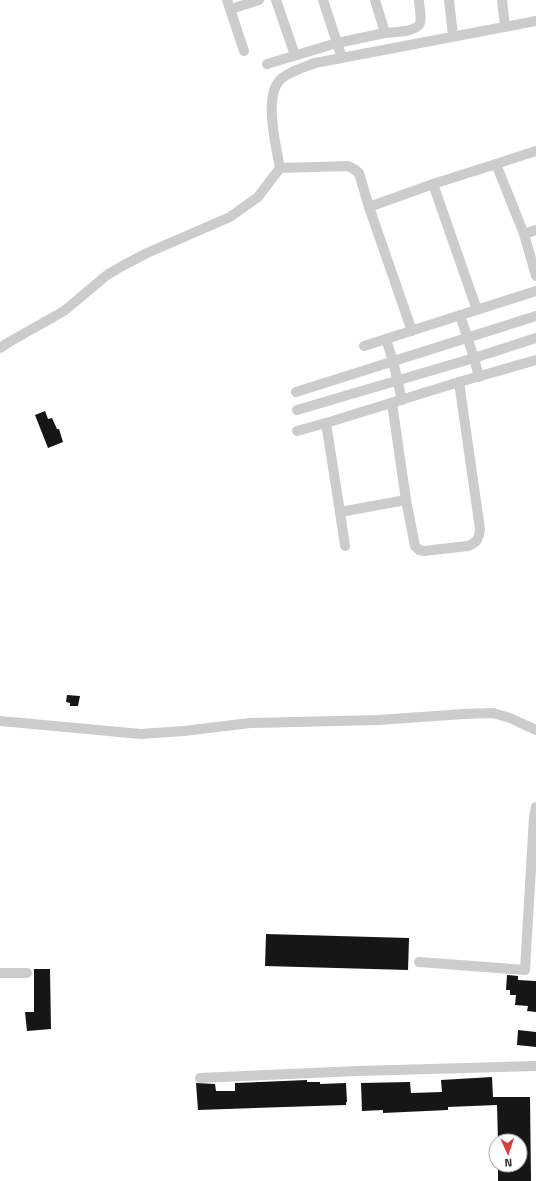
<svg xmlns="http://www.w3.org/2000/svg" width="536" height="1181" font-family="'Titillium Web',sans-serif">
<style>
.building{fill:#161616}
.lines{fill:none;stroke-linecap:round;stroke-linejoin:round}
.minor{stroke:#ccc;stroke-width:10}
</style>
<rect width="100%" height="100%" fill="#fff"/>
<!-- building -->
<g class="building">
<path d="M 45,411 L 48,419 L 52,418 L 57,429 L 59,429 L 63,442 L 48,448 L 35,415 Z"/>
<path d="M 67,695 L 80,696 L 78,706 L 70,706 L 70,703 L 66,702 Z"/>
<path d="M 266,934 L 409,938 L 408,970 L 265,966 Z"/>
<path d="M 34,969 L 50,969 L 51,1029 L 27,1031 L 25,1012 L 34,1012 Z"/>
<path d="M 507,975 L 518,976 L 518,980 L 536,981 L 536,1012 L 527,1011 L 528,1006 L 515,1005 L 516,995 L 510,995 L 510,990 L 506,990 Z"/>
<path d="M 518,1030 L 536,1032 L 536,1047 L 517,1045 Z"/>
<path d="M 492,1077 L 493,1097 L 530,1097 L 531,1181 L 498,1181 L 498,1165 L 520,1165 L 520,1141 L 498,1141 L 497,1105 L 448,1107 L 448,1110 L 383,1113 L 383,1110 L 362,1111 L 361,1083 L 410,1082 L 411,1093 L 442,1092 L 441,1080 Z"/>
<path d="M 307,1080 L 307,1082 L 320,1082 L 320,1084 L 346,1083 L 347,1102 L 346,1102 L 346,1105 L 198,1110 L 196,1083 L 215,1084 L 216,1091 L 235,1091 L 235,1083 Z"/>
</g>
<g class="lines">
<!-- minor -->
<g class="minor">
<path d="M 227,0 L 244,51"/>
<path d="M 276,0 L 295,55"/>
<path d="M 323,0 L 342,58"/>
<path d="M 449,0 L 453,36"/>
<path d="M 502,0 L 505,26"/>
<path d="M 231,9 L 259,0"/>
<path d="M 385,33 C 394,32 417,32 420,23 C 422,16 419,7 419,0"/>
<path d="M 267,64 L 337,43 L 385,33 L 375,0"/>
<path d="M 280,168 L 348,166 L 354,169 L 359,173 L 369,207"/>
<path d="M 433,184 L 496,164"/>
<path d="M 536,230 L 524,234 L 536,276"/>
<path d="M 524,234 L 496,164 L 536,151"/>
<path d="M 412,331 L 369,207 L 433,184 L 477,310"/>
<path d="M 386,339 L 393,361 L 402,400"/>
<path d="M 364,346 L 536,291"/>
<path d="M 0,348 L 11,341 L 64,311 L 107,275 L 124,265 L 147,253 L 230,217 L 258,197 L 280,168 C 276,146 263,95 281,79 C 288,72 305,67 315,63 L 536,21"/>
<path d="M 479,377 L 474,358 L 536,338"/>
<path d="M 296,392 L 536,316"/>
<path d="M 392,403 L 406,500 L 415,546 L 419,550 L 424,551 L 468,546 C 477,543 479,538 480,529 L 459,382"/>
<path d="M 297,410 L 474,358 L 460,315"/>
<path d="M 326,423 L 340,512 L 406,500"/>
<path d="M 297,431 L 326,423 L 459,382 L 536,360"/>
<path d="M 340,512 L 345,546"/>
<path d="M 0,721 L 141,734 L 184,731 L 250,723 L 378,720 L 464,714 L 493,713 L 510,718 L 536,730"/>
<path d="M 419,962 L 525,970 L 534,817 L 536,807"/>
<path d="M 0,973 L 27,973"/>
<path d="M 200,1078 L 358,1071 L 536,1066"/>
</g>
</g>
<!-- north arrow -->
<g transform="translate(508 1153) rotate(177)"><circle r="19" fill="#ffffff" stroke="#acacac"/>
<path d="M0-3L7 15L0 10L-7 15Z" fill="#d64141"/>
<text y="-6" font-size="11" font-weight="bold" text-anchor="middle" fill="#2f2f2f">N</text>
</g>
</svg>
